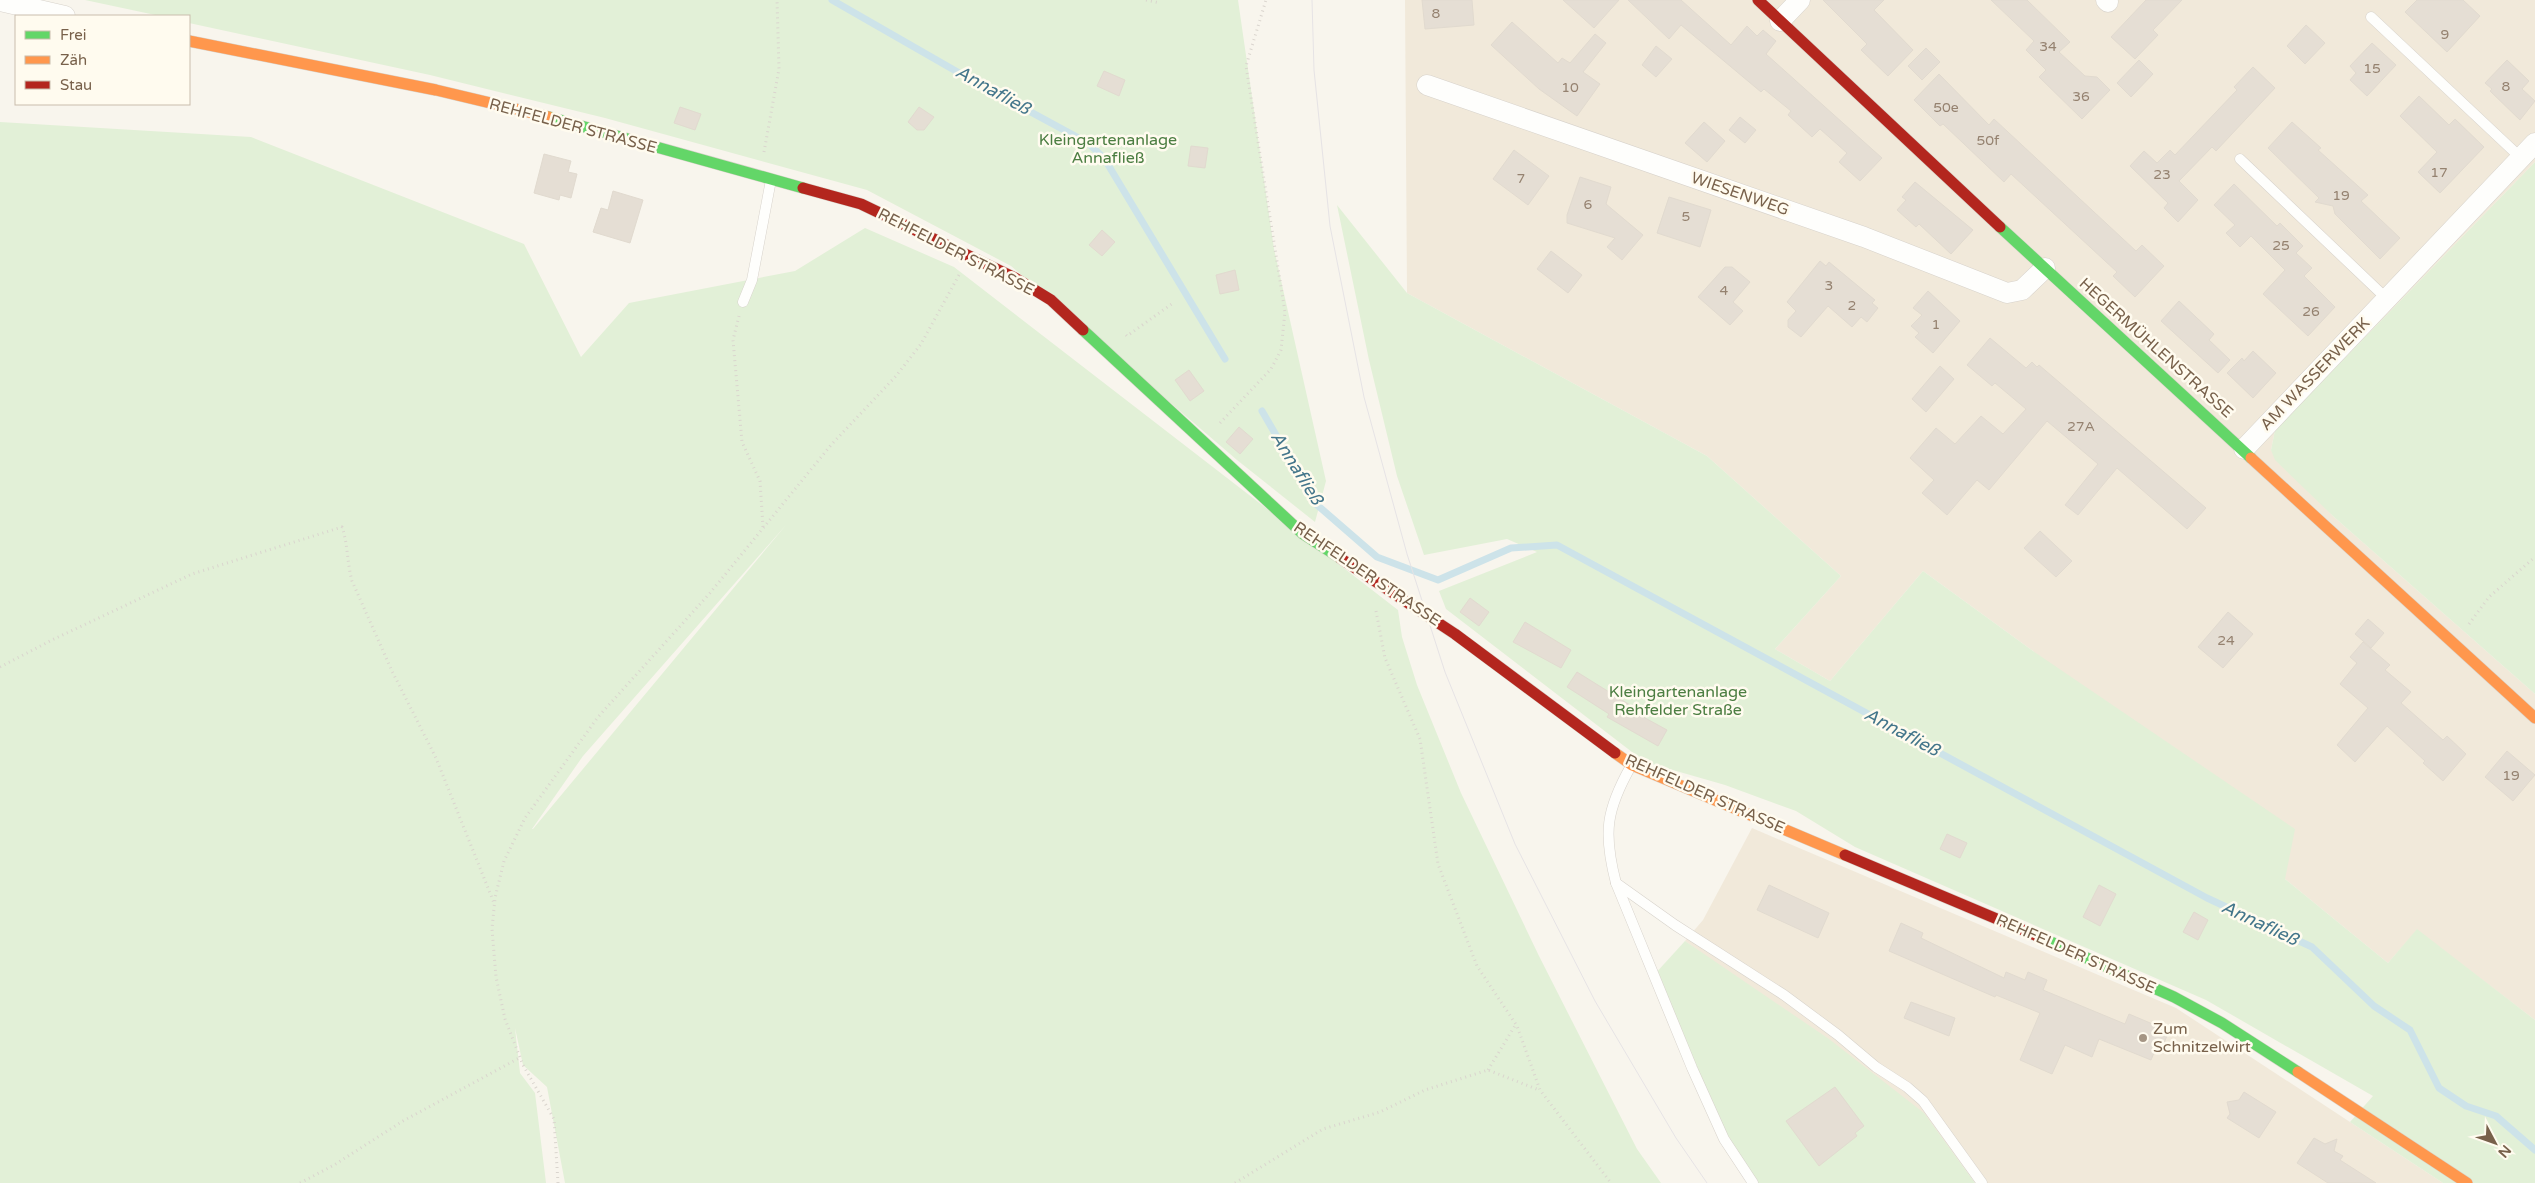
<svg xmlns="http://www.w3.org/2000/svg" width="2535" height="1183" font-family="'Varela Round',sans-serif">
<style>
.residential{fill:#f1e9da}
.green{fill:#e2f0d7;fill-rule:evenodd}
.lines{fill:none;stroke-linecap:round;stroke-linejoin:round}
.stream{stroke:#cde3e9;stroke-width:7}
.building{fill:#e5ded4;stroke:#e1dacf}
.lane-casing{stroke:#d7d2cb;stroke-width:11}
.street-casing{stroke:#d7d2cb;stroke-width:21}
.fast-casing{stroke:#d8d2ca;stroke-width:12}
.slow-casing{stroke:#d8d2ca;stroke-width:12}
.jam-casing{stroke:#d8d2ca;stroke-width:12}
.path{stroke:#dad5ce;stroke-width:3;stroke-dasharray:1 4;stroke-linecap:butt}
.lane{stroke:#fefefc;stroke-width:10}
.street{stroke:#fefefc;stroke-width:20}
.fast{stroke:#63d668;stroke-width:11}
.slow{stroke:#ff974d;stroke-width:11}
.jam{stroke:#b3261e;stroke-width:11}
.tram{stroke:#e6e3e5;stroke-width:1}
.poi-dot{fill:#a59584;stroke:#fffbef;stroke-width:2}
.labels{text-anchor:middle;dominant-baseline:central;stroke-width:5;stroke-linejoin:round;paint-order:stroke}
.number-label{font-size:14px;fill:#958270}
.street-label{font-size:16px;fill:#78614b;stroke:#fffbef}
.park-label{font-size:16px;fill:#4c7e42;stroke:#fffbef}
.poi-label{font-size:16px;fill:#78614b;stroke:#fffbef;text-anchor:start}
.water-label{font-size:18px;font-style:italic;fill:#44768b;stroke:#fffbef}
</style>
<rect width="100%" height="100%" fill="#f8f5ed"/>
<!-- residential -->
<g class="residential">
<path d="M 1405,0 L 2535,0 L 2535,162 L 2275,430 L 2271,450 L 2334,517 L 2535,694 L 2535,1020 L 2417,930 L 2388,963 L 2285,879 L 2033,651 L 1923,571 L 1830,681 L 1775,649 L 1841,576 L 1707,456 L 1407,293 Z"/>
<path d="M 1752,828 L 2176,1008 L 2443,1183 L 1975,1183 L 1923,1113 L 1685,941 L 1703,920 Z"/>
</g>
<!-- green -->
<g class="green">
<path d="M 85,0 L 1238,0 L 1274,249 L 1326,481 L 1315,522 L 1237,460 L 1011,266 L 867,190 L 605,118 L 430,75 L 189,23 L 189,16 L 160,16 Z"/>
<path d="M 0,122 L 251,137 L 524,244 L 581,357 L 629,303 L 795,271 L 865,228 L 954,267 L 1398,610 L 1402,637 L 1417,685 L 1461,793 L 1539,956 L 1637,1149 L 1661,1183 L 565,1183 L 547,1087 L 523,1065 L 515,1028 L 520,1073 L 535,1093 L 546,1183 L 0,1183 ZM 786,525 L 533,829 L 532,829 L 583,756 Z"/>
<path d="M 2535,162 L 2535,694 L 2334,517 L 2275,460 L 2271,450 L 2275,430 Z"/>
<path d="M 1337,205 L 1407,293 L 1707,456 L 1841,576 L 1775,649 L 1830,681 L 1923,571 L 2033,651 L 2295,829 L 2285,879 L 2388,963 L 2417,929 L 2535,1020 L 2535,1183 L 2443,1183 L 2350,1122 L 2373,1096 L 2206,1000 L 1855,847 L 1796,811 L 1725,785 L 1645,762 L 1446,609 L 1439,591 L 1537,552 L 1507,539 L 1424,555 L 1397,476 L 1369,360 Z"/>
<path d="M 1685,941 L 1829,1039 L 1924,1113 L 1975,1183 L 1755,1183 L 1724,1139 L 1654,975 Z"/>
</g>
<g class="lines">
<!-- stream -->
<g class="stream">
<path d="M 832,0 L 968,78 L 1088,143 L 1104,158 L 1225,359"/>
<path d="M 1262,411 L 1316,504 L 1377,557 L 1438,580 L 1511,548 L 1557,545 L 2207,898 L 2312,947 L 2374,1006 L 2410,1030 L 2439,1088 L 2466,1106 L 2496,1116 L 2535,1150"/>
</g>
</g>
<!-- building -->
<g class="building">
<path d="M 1422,0 L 1472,0 L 1474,25 L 1425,29 Z"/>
<path d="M 1563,0 L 1619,0 L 1594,28 Z"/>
<path d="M 1628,0 L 1681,0 L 1731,45 L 1747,26 L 1757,36 L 1763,30 L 1776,41 L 1766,54 L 1882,158 L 1860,181 L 1839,162 L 1847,153 L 1820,129 L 1812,137 L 1788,115 L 1791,111 L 1764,89 L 1761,92 L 1681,25 L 1669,39 Z"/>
<path d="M 1823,0 L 1884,0 L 1874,10 L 1913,50 L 1888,76 L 1861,50 L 1867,44 Z"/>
<path d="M 1991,0 L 2027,0 L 2070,42 L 2059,52 L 2085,76 L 2097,77 L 2110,90 L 2082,119 L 2039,77 L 2046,70 L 2026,50 L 2034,41 Z"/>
<path d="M 2146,0 L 2182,0 L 2153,30 L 2158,35 L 2135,59 L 2111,37 Z"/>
<path d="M 2417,0 L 2463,0 L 2480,16 L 2447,52 L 2405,12 Z"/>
<path d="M 1512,22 L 1558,63 L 1562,58 L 1570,63 L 1595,34 L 1606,43 L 1583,72 L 1600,84 L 1577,116 L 1539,89 L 1491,45 Z"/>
<path d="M 2306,25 L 2325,43 L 2305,64 L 2287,46 Z"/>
<path d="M 2372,43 L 2396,65 L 2367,96 L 2350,80 L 2356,73 L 2350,66 Z"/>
<path d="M 1656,46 L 1672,59 L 1656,77 L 1642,65 Z"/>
<path d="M 1926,48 L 1940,62 L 1922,80 L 1908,66 Z"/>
<path d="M 2139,60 L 2153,74 L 2131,97 L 2117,83 Z"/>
<path d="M 2507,60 L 2529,81 L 2522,89 L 2535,101 L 2520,120 L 2490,91 L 2492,89 L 2485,83 Z"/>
<path d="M 2253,67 L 2275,88 L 2216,151 L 2212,147 L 2179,181 L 2198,200 L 2178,222 L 2164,208 L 2168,203 L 2130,166 L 2144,151 L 2157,163 L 2170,150 L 2175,155 L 2237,90 L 2234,87 Z"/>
<path d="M 1104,71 L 1125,80 L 1119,96 L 1097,86 Z"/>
<path d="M 1939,74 L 1989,125 L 1994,119 L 2136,251 L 2142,245 L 2164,266 L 2135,297 L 2113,276 L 2117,272 L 2011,174 L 2004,182 L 1943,124 L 1940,126 L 1914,100 Z"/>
<path d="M 2419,96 L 2449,125 L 2455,119 L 2484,147 L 2440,193 L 2418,172 L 2437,152 L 2400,116 Z"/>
<path d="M 680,107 L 701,114 L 695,130 L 674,123 Z"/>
<path d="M 919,107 L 934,117 L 924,130 L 917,130 L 908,122 Z"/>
<path d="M 1740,117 L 1756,130 L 1745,143 L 1729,130 Z"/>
<path d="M 1704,122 L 1725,141 L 1707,162 L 1685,143 Z"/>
<path d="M 2292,122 L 2321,148 L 2318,150 L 2368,195 L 2361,201 L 2400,238 L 2380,259 L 2335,214 L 2333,206 L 2315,202 L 2319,198 L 2268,148 Z"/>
<path d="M 1191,146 L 1208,148 L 1205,168 L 1188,166 Z"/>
<path d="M 1514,150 L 1549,176 L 1528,205 L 1493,179 Z"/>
<path d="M 544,154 L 571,161 L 568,172 L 577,174 L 571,198 L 560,195 L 559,200 L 534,193 Z"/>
<path d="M 1580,177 L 1611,187 L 1606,204 L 1643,235 L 1622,260 L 1607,247 L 1615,238 L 1567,223 L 1567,215 Z"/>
<path d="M 1915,182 L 1973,230 L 1951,254 L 1919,224 L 1916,227 L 1897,210 L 1906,200 L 1902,197 Z"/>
<path d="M 2234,184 L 2277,226 L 2280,223 L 2303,246 L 2296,253 L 2312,268 L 2304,276 L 2335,307 L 2308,336 L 2263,294 L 2285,270 L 2251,236 L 2240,247 L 2226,233 L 2235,225 L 2214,205 Z"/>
<path d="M 613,191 L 643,200 L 630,243 L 593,232 L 601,208 L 608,210 Z"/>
<path d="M 1669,197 L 1711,210 L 1700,247 L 1657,233 Z"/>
<path d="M 1102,230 L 1115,242 L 1102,256 L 1089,245 Z"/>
<path d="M 1551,251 L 1582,275 L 1568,293 L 1537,269 Z"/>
<path d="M 1820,261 L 1826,266 L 1829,262 L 1875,300 L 1872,303 L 1878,308 L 1867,322 L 1861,317 L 1852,327 L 1828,306 L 1801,337 L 1788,327 L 1788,320 L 1796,311 L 1787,302 Z"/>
<path d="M 1725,267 L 1732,267 L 1750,282 L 1733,302 L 1743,311 L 1730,325 L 1698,297 Z"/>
<path d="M 1235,270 L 1239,290 L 1220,294 L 1216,275 Z"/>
<path d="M 1928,291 L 1960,321 L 1933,353 L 1915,337 L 1919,333 L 1911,326 L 1922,315 L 1913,308 Z"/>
<path d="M 2179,301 L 2214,334 L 2209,340 L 2230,360 L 2218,373 L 2161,321 Z"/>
<path d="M 1990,338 L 2026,368 L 2032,362 L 2037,367 L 2039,365 L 2206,508 L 2187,529 L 2117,468 L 2078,515 L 2065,505 L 2098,464 L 2047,421 L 1989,490 L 1977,480 L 1947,515 L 1922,493 L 1934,480 L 1910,458 L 1936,428 L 1955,444 L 1981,416 L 2003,434 L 2026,409 L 1995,383 L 1992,386 L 1967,365 Z"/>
<path d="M 2253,351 L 2276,373 L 2253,398 L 2227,373 L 2242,358 L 2244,361 Z"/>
<path d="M 1940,366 L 1954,379 L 1926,412 L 1912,399 Z"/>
<path d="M 1189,370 L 1204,391 L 1190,401 L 1175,380 Z"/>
<path d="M 1239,427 L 1253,439 L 1240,454 L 1226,442 Z"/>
<path d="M 2040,531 L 2072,561 L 2056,577 L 2024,548 Z"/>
<path d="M 1470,598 L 1489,612 L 1479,626 L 1460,612 Z"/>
<path d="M 2228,612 L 2253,634 L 2223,668 L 2198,647 Z"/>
<path d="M 2368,619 L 2384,633 L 2371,648 L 2355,634 Z"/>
<path d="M 1525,622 L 1571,650 L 1561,668 L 1513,642 Z"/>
<path d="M 2363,642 L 2390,665 L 2385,670 L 2411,692 L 2401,703 L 2443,740 L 2447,736 L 2466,754 L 2443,781 L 2423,763 L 2425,761 L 2387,726 L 2355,762 L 2337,745 L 2368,708 L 2340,684 L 2357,663 L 2350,657 Z"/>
<path d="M 1577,672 L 1630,705 L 1627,708 L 1667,730 L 1658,746 L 1607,717 L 1609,714 L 1567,687 Z"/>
<path d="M 2507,751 L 2535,775 L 2513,801 L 2485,777 Z"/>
<path d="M 1947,834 L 1967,843 L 1960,858 L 1940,849 Z"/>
<path d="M 1769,885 L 1829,913 L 1818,938 L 1757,910 Z"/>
<path d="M 2099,885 L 2116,894 L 2100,926 L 2083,917 Z"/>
<path d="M 2194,912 L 2208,920 L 2198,940 L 2183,932 Z"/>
<path d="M 1901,923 L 1923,933 L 1921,938 L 2004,978 L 2006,972 L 2025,980 L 2028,972 L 2047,980 L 2043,990 L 2125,1024 L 2129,1014 L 2169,1031 L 2161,1050 L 2156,1048 L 2151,1060 L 2099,1039 L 2092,1057 L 2065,1045 L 2052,1074 L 2020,1060 L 2040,1013 L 1996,995 L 1995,997 L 1889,951 Z"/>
<path d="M 1911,1002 L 1955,1018 L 1949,1036 L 1904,1018 Z"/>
<path d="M 1835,1087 L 1864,1126 L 1855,1133 L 1857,1136 L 1819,1166 L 1786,1121 Z"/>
<path d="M 2244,1092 L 2276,1112 L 2259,1138 L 2227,1118 L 2230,1114 L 2227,1102 L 2239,1100 Z"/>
<path d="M 2314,1138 L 2325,1144 L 2337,1139 L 2334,1151 L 2343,1156 L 2340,1160 L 2376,1183 L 2328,1183 L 2297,1163 Z"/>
</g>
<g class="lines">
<defs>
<g id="lane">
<path d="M 2371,17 L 2521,158"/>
<path d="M 2240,159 L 2387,299"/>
<path d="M 743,302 L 752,280 L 771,180"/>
<path d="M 1631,766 C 1606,810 1603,833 1616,883 L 1692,1068 L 1724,1139 L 1753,1183"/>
<path d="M 1616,883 L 1675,925 L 1784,995 L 1838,1035 L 1876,1067 L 1907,1087 L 1923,1101 L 1982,1183"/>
</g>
<g id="street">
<path d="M 2106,0 L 2108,2"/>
<path d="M 0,1 L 65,16"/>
<path d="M 1780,21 L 1800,0"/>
<path d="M 1427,85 L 1864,237 L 2007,293 L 2022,290 L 2045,268"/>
<path d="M 2244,449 L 2535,143"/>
</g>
<g id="fast">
<path d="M 549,117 L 803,188"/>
<path d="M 2000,227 L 2251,458"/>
<path d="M 1083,330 L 1303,534 L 1340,558"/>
<path d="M 2042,938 L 2174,997 L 2222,1023 L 2298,1072"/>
</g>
<g id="slow">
<path d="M 189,41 L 436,90 L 549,117"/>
<path d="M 2251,458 L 2535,718"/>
<path d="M 1615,753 L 1632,765 L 1845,855"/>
<path d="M 2298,1072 L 2467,1183"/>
</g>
<g id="jam">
<path d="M 1758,0 L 2000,227"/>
<path d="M 803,188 L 861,204 L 1015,278 L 1051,300 L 1083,330"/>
<path d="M 1340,558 L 1455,634 L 1615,753"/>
<path d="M 1845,855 L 2042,938"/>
</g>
</defs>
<!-- lane casing -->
<use href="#lane" class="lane-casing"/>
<!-- street casing -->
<use href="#street" class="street-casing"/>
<!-- fast casing -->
<use href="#fast" class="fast-casing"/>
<!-- slow casing -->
<use href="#slow" class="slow-casing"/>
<!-- jam casing -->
<use href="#jam" class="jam-casing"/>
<!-- path -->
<g class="path">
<path d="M 1146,0 L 1160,3"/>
<path d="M 764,152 L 779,69 L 777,0"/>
<path d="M 739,316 L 733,340 L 742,442 L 760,481 L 763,527"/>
<path d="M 1126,335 L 1127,336 L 1173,303"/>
<path d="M 1220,423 L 1271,369 L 1281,350 L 1285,312 L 1246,66 L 1266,0"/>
<path d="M 1376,611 L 1385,658 L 1420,739 L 1438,864 L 1477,966 L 1517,1026 L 1540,1090 L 1611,1183"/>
<path d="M 2469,624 L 2489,597 L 2535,557"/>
<path d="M 0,667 L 52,640 L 192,574 L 342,527 C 348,544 347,563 352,581 L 392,671 L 436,758 L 494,903"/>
<path d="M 1488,1070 L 1516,1024"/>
<path d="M 300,1183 L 334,1165 L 403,1121 L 521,1057"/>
<path d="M 558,1183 L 554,1119 L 523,1065 L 505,1019 L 496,977 L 492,929 L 495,898 L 504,861 L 525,818 L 598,717 L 710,593 L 831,445 L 896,376 L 921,344 L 959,275"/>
<path d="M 1235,1183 L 1323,1129 L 1380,1112 L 1425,1090 L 1488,1070 L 1539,1090"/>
</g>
<!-- lane -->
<use href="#lane" class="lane"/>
<!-- street -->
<use href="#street" class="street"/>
<!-- fast -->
<use href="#fast" class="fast"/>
<!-- slow -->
<use href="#slow" class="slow"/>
<!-- jam -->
<use href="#jam" class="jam"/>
<!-- tram -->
<path class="tram" d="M 1312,0 L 1314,70 L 1330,226 L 1364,397 L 1407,554 L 1445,672 L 1515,844 L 1595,1001 L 1676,1138 L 1707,1183"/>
</g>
<!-- markers -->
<circle class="poi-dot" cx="2143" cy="1038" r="5"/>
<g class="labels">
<!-- number labels -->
<g class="number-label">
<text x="1436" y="13">8</text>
<text x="2445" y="34">9</text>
<text x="2048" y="46">34</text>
<text x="2372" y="68">15</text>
<text x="2506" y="86">8</text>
<text x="1570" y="87">10</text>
<text x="2081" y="96">36</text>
<text x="1946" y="107">50e</text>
<text x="1988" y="140">50f</text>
<text x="2439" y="172">17</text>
<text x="2162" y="174">23</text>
<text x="1521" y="178">7</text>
<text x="2341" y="195">19</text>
<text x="1588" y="204">6</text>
<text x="1686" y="216">5</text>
<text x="2281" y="245">25</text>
<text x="1829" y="285">3</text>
<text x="1724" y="290">4</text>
<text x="1852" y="305">2</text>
<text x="2311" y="311">26</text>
<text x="1936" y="324">1</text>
<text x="2081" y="426">27A</text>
<text x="2226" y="640">24</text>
<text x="2511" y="775">19</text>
</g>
<!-- street labels -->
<g class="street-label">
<text transform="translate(573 126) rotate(15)">REHFELDER STRASSE</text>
<text transform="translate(1740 194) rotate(19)">WIESENWEG</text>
<text transform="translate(956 252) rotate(27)">REHFELDER STRASSE</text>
<text transform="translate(2156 348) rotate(42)">HEGERMÜHLENSTRASSE</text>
<text transform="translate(2315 374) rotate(-46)">AM WASSERWERK</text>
<text transform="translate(1367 574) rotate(34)">REHFELDER STRASSE</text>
<text transform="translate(1705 794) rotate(24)">REHFELDER STRASSE</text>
<text transform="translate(2076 954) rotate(24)">REHFELDER STRASSE</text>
</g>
<!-- park labels -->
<g class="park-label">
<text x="1108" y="140">Kleingartenanlage<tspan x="1108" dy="18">Annafließ</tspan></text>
<text x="1678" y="692">Kleingartenanlage<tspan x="1678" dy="18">Rehfelder Straße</tspan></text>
</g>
<!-- poi labels -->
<g class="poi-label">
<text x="2153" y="1029">Zum<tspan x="2153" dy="18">Schnitzelwirt</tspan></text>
</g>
<!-- water labels -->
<g class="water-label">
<text transform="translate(993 90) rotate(29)">Annafließ</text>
<text transform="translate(1297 468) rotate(58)">Annafließ</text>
<text transform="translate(1902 732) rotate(28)">Annafließ</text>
<text transform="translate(2260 923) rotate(25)">Annafließ</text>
</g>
</g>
<!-- legend -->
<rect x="15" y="15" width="175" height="90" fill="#fffbef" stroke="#c9bdad"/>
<rect x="25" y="31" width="25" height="8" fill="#63d668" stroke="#c9bdad"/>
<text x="60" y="40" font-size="15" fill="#78614b">Frei</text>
<rect x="25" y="56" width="25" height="8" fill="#ff974d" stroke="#c9bdad"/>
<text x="60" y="65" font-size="15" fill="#78614b">Zäh</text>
<rect x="25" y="81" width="25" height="8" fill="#b3261e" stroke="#c9bdad"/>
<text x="60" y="90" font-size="15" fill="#78614b">Stau</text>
<!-- north arrow -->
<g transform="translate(2495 1143) rotate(131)" stroke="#fffbef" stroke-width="4" paint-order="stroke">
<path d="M0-4L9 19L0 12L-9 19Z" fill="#78614b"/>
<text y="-8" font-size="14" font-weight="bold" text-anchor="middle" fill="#78614b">N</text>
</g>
</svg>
